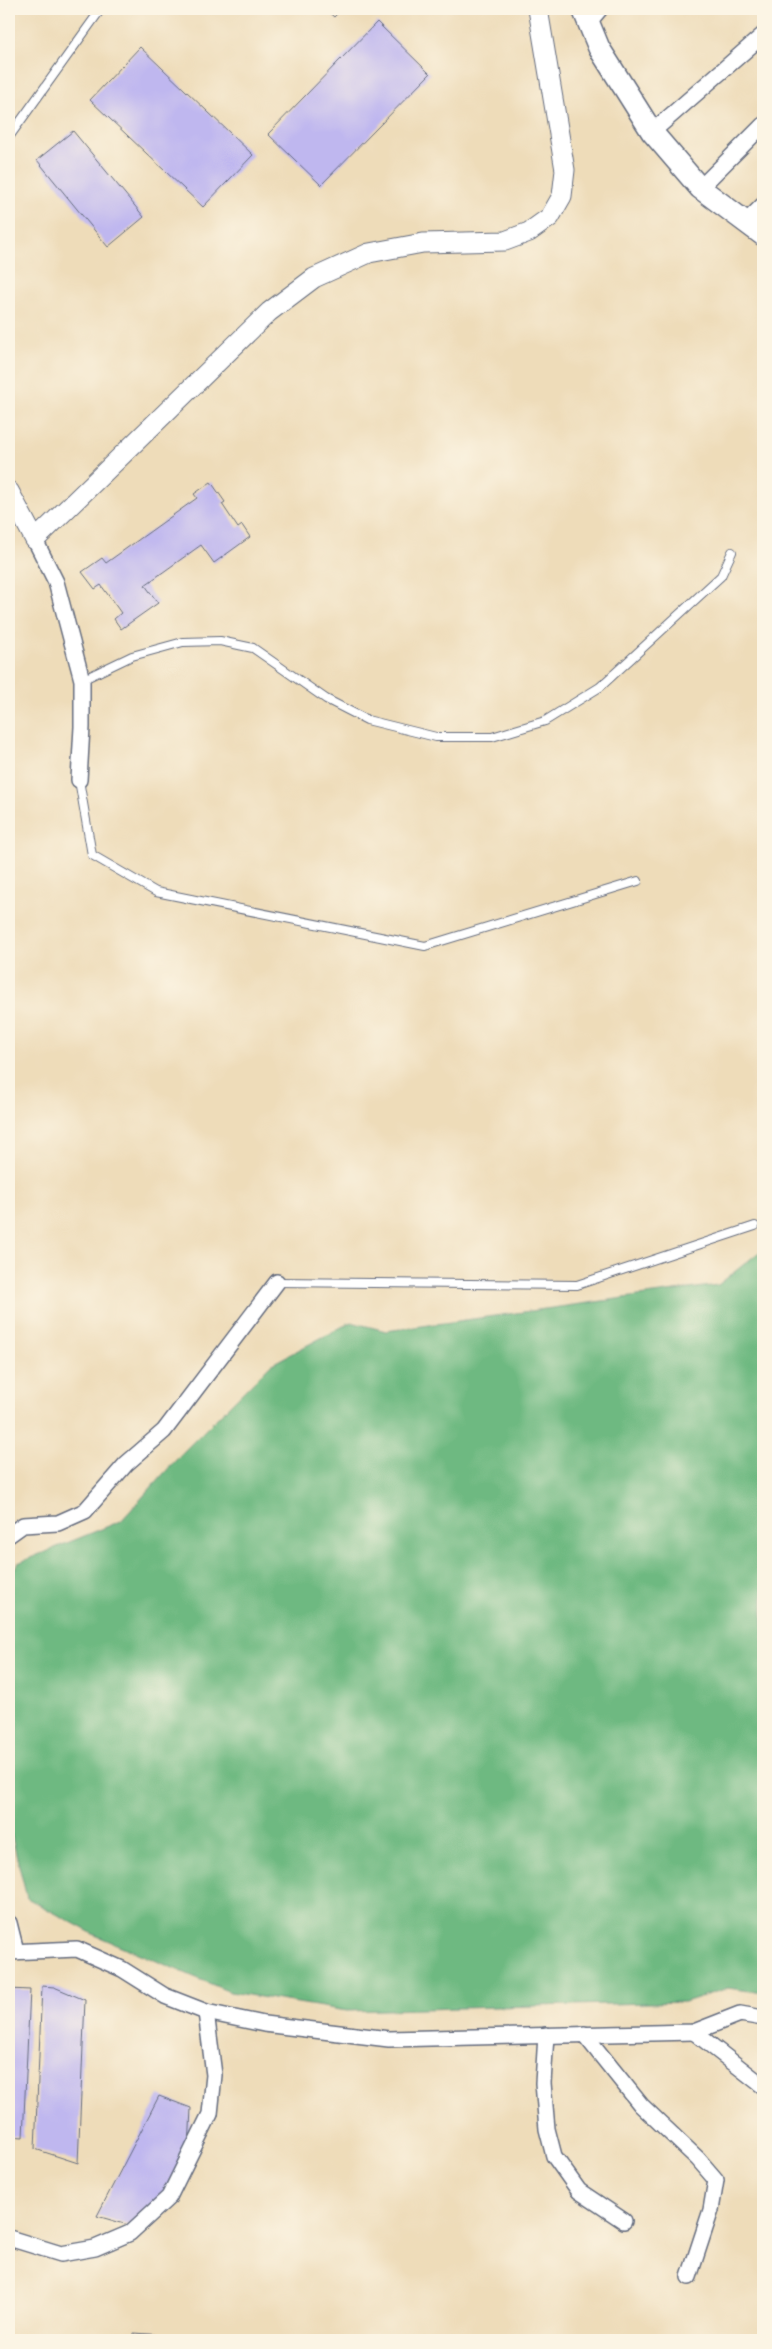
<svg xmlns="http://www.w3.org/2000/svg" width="772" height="2349" font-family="'Balsamiq Sans',sans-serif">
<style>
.forest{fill:#6eb981;stroke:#447470}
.building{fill:#bfb7ef}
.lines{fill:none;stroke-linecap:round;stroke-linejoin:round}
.service-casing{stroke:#656c7e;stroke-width:10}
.minor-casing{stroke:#656c7e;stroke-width:18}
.tertiary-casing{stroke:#656c7e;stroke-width:21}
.secondary-casing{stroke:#656c7e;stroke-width:24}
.service{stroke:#fff;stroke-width:8}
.minor{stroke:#fff;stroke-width:15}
.tertiary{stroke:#fff;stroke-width:19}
.secondary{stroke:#fff;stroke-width:21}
</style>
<rect width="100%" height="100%" fill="#fcf5e5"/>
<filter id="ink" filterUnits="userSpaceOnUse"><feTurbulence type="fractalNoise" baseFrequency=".02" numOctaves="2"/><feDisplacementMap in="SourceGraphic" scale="10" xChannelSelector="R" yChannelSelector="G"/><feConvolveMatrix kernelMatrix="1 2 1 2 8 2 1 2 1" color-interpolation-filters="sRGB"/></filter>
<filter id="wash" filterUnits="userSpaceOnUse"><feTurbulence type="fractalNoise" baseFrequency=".0096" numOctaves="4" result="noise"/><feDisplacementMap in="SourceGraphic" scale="20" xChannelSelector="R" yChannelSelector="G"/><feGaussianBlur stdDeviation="1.12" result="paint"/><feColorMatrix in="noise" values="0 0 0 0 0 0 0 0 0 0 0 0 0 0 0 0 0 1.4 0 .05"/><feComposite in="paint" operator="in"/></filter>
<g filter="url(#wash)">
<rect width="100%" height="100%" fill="#eedcb9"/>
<!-- forest -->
<path class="forest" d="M 763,1249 L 763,1993 L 728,1988 L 685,2002 L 347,2011 L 230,1992 L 95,1935 L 27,1898 L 9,1825 L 9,1577 L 18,1563 L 121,1521 L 185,1450 L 270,1365 L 351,1322 L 386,1331 L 718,1285 Z"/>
<g id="blocks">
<!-- building -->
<g class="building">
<path d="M 325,9 L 342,9 L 334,17 Z"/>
<path d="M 377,22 L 430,74 L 321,185 L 268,134 Z"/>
<path d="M 140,47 L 253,155 L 203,207 L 90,100 Z"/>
<path d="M 73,131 L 144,217 L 108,247 L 37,160 Z"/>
<path d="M 211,482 L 225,502 L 222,504 L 238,528 L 242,525 L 250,537 L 214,563 L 201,545 L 145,585 L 158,603 L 121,629 L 114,619 L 121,613 L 101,585 L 95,589 L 82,572 L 102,558 L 106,563 L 197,498 L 194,494 Z"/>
<path d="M 42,1986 L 54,1987 L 85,2000 L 78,2163 L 35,2149 Z"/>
<path d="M 9,1989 L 30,1990 L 23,2137 L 9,2136 Z"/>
<path d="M 159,2096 L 191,2108 L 189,2149 L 161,2203 L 132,2226 L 97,2216 Z"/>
<path d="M 134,2333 L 164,2335 L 164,2340 L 133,2340 Z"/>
</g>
</g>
</g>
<g filter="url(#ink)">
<use href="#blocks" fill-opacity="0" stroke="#656c7e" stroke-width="1"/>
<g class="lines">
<defs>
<g id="service">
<path d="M 9,137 L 101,9"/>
<path d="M 82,680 L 132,656 L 183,642 L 220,641 L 253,648 L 326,699 L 367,720 L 436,737 L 492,737 L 545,721 L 600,687 L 721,576 L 732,552"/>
<path d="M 79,780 L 92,855 L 156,892 L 425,946 L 638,881"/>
<path d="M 277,1282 L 577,1285 L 755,1226"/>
</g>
<g id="minor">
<path d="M 589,22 L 600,9"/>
<path d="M 652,132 L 763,35"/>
<path d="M 700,188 L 763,125"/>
<path d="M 745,223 L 763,205"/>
<path d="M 35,540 L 56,582 L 82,680 L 82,727 L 79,780"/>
<path d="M 9,1535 L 23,1525 L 58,1523 L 85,1511 L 126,1464 L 164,1431 L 277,1282"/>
<path d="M 9,1923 L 16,1951"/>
<path d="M 9,1952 L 77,1949 L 122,1969 L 165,1996 L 206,2012 L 264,2024 L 389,2039 L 694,2032 L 740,2014 L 763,2018"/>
<path d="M 694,2032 L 763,2086"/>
<path d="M 584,2034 L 641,2105 L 698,2159 L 716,2180 L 711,2210 L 689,2277"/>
<path d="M 546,2035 L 543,2083 L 547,2129 L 554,2156 L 579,2191 L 624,2221"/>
<path d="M 9,2238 L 61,2254 L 95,2248 L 130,2233 L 169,2197 L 210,2114 L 214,2075 L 206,2012"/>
</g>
<path id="tertiary" d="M 9,491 L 35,540 L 269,312 L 314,278 L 369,253 L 423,243 L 505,241 L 529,232 L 550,217 L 562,196 L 565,170 L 538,9"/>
<path id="secondary" d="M 583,9 L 599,48 L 652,132 L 700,188 L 763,235"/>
</defs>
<!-- service casing -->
<use href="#service" class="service-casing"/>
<!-- minor casing -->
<use href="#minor" class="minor-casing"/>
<!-- tertiary casing -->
<use href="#tertiary" class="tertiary-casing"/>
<!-- secondary casing -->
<use href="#secondary" class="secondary-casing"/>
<!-- service -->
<use href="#service" class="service"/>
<!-- minor -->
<use href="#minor" class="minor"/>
<!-- tertiary -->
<use href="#tertiary" class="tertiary"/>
<!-- secondary -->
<use href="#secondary" class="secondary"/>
</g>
</g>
<!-- margin -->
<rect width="772" height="2349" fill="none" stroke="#fcf5e5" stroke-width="30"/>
</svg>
